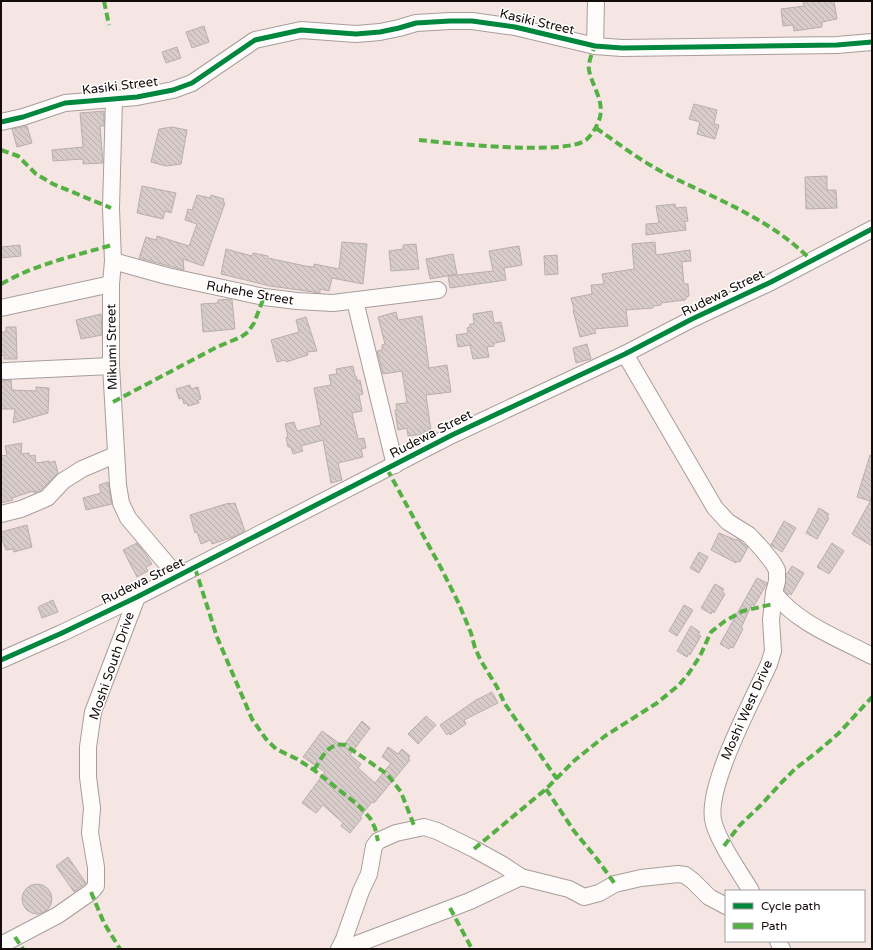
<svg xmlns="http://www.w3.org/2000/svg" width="873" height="950" font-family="'Varela Round',sans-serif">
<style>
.building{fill:url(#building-back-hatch);stroke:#baaeac}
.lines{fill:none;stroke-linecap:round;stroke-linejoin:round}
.minor-casing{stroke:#a89d9b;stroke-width:18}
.minor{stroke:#fefbfb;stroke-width:16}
.quiet{stroke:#55b044;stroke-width:4;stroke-dasharray:8 4;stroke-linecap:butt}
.cycleway-casing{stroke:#fff;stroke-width:8}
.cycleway{stroke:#00873e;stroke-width:5}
.labels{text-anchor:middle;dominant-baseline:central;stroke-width:3;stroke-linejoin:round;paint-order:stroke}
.street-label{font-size:13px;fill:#140c0a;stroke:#fff}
</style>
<defs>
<pattern id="building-back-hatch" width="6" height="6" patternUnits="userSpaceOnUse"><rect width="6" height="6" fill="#d7ccca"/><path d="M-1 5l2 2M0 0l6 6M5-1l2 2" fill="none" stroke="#b8aeac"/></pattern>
</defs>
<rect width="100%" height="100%" fill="#f5e6e4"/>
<!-- building -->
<g class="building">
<path d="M 803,1 L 834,1 L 837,19 L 822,22 L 822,27 L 794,31 L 793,25 L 783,26 L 781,9 L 804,6 Z"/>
<path d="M 204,26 L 209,42 L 192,48 L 186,32 Z"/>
<path d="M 177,47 L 181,58 L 166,63 L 162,52 Z"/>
<path d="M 694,104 L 717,110 L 714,124 L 719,125 L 715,139 L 697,134 L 700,122 L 689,119 Z"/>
<path d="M 104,111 L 104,126 L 100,126 L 103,163 L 83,164 L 83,159 L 53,161 L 52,150 L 83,147 L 80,113 Z"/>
<path d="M 27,126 L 32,143 L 17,147 L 12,129 Z"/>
<path d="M 172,127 L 187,130 L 181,164 L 166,166 L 151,162 L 159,129 Z"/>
<path d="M 827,176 L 827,190 L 836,190 L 837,208 L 806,209 L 805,177 Z"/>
<path d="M 142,186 L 176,193 L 171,213 L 165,211 L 163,219 L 137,213 Z"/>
<path d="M 197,195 L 210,198 L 211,195 L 224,199 L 223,202 L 225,203 L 203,266 L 183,259 L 184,270 L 139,258 L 146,237 L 156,240 L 157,236 L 189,246 L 197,224 L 185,220 L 188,209 L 192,210 Z"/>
<path d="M 675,204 L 676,208 L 686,207 L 688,221 L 684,222 L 685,223 L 686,230 L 646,235 L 646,224 L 659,223 L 656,206 Z"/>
<path d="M 342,242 L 367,244 L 363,284 L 332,278 L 329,291 L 320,289 L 320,293 L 314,292 L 270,286 L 221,274 L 226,249 L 252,256 L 253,253 L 268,256 L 268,258 L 305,266 L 314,267 L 314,264 L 339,269 Z"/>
<path d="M 655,242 L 656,255 L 690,250 L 691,261 L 682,262 L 684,284 L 688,284 L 689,296 L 687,297 L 685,300 L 661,303 L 661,305 L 653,306 L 653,308 L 626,310 L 628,326 L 594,329 L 596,333 L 580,337 L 573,310 L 574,309 L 571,298 L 592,294 L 591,285 L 604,284 L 602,274 L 634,269 L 632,244 Z"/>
<path d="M 416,244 L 419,269 L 391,271 L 389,251 L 403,249 L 403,245 Z"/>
<path d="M 20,245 L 21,256 L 1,258 L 1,247 Z"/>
<path d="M 519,246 L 522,265 L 504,268 L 506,280 L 450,288 L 448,276 L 493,271 L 489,251 Z"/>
<path d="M 453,254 L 457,274 L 430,279 L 426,259 Z"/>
<path d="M 557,255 L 558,274 L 545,275 L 544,256 Z"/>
<path d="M 230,299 L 232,300 L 235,329 L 203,332 L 201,304 L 218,303 L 218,300 Z"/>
<path d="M 492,311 L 494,323 L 501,322 L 505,341 L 494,343 L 494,346 L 487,347 L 489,357 L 473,359 L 470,345 L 458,347 L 456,335 L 468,333 L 467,328 L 470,327 L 470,324 L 474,324 L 473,314 Z"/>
<path d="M 396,312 L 398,320 L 422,316 L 429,368 L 447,365 L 451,392 L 426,395 L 431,431 L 423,432 L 424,434 L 408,436 L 407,428 L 398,430 L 395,410 L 397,410 L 396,404 L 407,403 L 402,371 L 383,374 L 379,358 L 377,351 L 382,350 L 382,345 L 385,344 L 378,317 Z"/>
<path d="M 101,314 L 102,335 L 81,339 L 76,320 Z"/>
<path d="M 306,317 L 317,351 L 307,352 L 308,355 L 286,362 L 285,360 L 277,362 L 271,340 L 299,332 L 296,320 Z"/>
<path d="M 6,327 L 16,327 L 17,359 L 4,359 L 4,355 L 1,356 L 1,332 L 6,332 Z"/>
<path d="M 587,344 L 591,359 L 576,363 L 573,348 Z"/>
<path d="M 353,366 L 355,376 L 356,376 L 358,381 L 360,380 L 363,394 L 359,395 L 362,411 L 352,413 L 358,439 L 364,438 L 366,448 L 361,449 L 363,457 L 338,463 L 342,480 L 331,483 L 323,440 L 301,446 L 303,451 L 293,454 L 291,447 L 288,447 L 286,437 L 288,437 L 285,424 L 294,422 L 297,431 L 321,425 L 314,388 L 331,385 L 329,375 L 337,374 L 336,369 Z"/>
<path d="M 11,380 L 12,390 L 36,391 L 36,387 L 49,388 L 48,413 L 13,423 L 15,409 L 1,409 L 1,381 Z"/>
<path d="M 190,385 L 191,389 L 198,387 L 201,399 L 198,400 L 199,403 L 188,406 L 187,403 L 184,404 L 182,398 L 179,399 L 176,389 Z"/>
<path d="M 22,443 L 21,454 L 29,453 L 29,456 L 35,455 L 36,463 L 49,461 L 49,463 L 55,461 L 58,473 L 41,490 L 34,493 L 33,491 L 12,498 L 13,500 L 1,503 L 1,456 L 7,455 L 5,446 Z"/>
<path d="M 870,455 L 872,456 L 872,493 L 870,501 L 857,497 Z"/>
<path d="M 108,482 L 112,504 L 86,510 L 83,498 L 101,493 L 99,485 Z"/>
<path d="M 872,498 L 872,546 L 852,534 Z"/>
<path d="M 229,503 L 229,504 L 235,503 L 245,531 L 233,537 L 212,544 L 211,540 L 201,544 L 197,532 L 195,533 L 190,515 Z"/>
<path d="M 819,508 L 829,514 L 827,517 L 829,518 L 817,539 L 806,533 Z"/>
<path d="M 784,521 L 796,528 L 782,552 L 771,545 Z"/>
<path d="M 27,525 L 32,547 L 14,552 L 13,549 L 6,550 L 1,537 L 1,532 Z"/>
<path d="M 719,533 L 736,540 L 737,539 L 748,547 L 740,562 L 738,561 L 736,563 L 711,550 Z"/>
<path d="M 137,543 L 147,556 L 152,564 L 146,567 L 148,571 L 137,577 L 123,550 Z"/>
<path d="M 832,543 L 844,551 L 829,574 L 817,567 Z"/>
<path d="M 699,552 L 708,557 L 699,573 L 690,568 Z"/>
<path d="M 792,566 L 804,573 L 791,595 L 789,593 L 788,595 L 784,590 L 786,575 Z"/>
<path d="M 757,578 L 767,583 L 766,585 L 754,606 L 752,604 L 741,628 L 743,629 L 733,648 L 731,647 L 729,649 L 720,644 Z"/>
<path d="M 715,584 L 724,589 L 722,592 L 725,594 L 714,613 L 712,611 L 711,614 L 701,608 Z"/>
<path d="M 53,600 L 58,612 L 42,618 L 38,607 Z"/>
<path d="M 684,605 L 693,610 L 677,636 L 669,631 Z"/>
<path d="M 691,626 L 700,632 L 698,635 L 701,636 L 690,655 L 688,654 L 687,657 L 677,651 Z"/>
<path d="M 492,692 L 498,703 L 464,720 L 466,724 L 450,735 L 449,733 L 447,735 L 440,725 L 476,700 Z"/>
<path d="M 426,716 L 436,725 L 418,744 L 408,734 Z"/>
<path d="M 362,721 L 370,728 L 350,755 L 361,764 L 358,768 L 375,783 L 391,763 L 382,757 L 388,747 L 398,754 L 402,749 L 410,756 L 408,759 L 410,760 L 374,803 L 372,802 L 360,817 L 362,818 L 350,833 L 341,826 L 343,823 L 323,805 L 316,813 L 302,803 L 325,772 L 303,757 L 322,731 L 343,746 Z"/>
<path d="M 68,857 L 86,883 L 74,892 L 56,866 Z"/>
<circle cx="37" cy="899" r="15"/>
</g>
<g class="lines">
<defs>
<g id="minor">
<path d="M 595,46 L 596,1"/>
<path d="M 114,99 L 111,208 L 113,261 L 111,284 L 111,366 L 118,485 L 121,503 L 128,518 L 177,576"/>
<path d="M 1,122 L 23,117 L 65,103 L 137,97 L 173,90 L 192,83 L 255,40 L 301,30 L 356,34 L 380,32 L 399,28 L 416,23 L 450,21 L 472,21 L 515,27 L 595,46 L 622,48 L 837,45 L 872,42"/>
<path d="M 113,261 L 167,276 L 264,297 L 297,301 L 333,303 L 438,290"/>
<path d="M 355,301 L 395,465"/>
<path d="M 1,308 L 111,284"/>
<path d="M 625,354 L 715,508 L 728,522 L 749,535 L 762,549 L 773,563 L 777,570 L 777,581 L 774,593 L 771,620 L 773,651 L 769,664 C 754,698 703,790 714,824 C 722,848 738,869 751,891"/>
<path d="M 5,371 L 111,366"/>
<path d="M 1,514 L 21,509 L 47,498 L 63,481 L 82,469 L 115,455"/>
<path d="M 774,593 C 798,624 838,638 872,656"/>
<path d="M 1,660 L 62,633 L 137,597 L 452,435 L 625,354 L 692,319 L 771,282 L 872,229"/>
<path d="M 778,941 L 782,949"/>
<path d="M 1,945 L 58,915 L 91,892 L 96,886 L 96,867 L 90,833 L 92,808 L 88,777 L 88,747 L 93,712 L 137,597"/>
<path d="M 339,949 L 344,939 L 361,891 L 369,874 L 374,846 L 378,841 L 396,833 L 424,827 L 437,831 L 474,849 L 503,865 L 521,877 L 569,889 L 584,897 L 599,893 L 615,884 L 641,878 L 678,874 L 685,875 L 693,881 L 709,897 L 726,906"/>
<path d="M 344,949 L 470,901 L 521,877"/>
</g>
</defs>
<!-- minor casing -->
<use href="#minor" class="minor-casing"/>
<!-- minor -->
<use href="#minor" class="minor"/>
<!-- quiet -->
<g class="quiet">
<path d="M 104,1 L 109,25"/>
<path d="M 596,128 C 619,144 642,162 668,175 C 720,201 769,218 811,260"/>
<path d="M 419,140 C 448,143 565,156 586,140 C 592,135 598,125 600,117 C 604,100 592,86 589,70 C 588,62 592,53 595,46"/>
<path d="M 1,150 L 18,156 L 36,174 L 53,184 L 111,208"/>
<path d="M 1,284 C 36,264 74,256 112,245"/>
<path d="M 113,402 L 217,347 L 241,337 L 248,332 L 254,323 L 264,297"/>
<path d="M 387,469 L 441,568 L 459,604 L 471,633 L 475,648 L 481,661 L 497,687 L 505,704 L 557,779"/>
<path d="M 195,568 L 217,637 L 252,719 L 266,739 L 276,749 L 297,759 L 314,770 L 358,805 L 370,818 L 375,828 L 378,841"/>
<path d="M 314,770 C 321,759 329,741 345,745 L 387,774 L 401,792 L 415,828"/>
<path d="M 546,789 L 574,831 L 597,859 L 615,884"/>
<path d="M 724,846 L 739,826 L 760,806 L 782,782 L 795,769 L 817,752 L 839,733 L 872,697"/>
<path d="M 474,849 L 546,789 L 575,760 L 605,736 L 657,703 L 679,685 L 689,673 L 700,656 L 711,632 L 725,621 L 743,611 L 773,604"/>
<path d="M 91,892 L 104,923 L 120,949"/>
<path d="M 450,908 L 472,949"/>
<path d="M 15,937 L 23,949"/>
</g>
<defs>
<g id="cycleway">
<path d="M 1,122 L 23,117 L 65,103 L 137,97 L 173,90 L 192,83 L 255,40 L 301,30 L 356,34 L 380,32 L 399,28 L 416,23 L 450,21 L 472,21 L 515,27 L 595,46 L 622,48 L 837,45 L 872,42"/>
<path d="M 1,660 L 62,633 L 137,597 L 452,435 L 625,354 L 692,319 L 771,282 L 872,229"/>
</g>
</defs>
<!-- cycleway casing -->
<use href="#cycleway" class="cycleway-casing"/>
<!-- cycleway -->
<use href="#cycleway" class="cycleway"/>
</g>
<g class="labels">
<!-- street labels -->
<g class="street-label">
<text transform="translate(537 22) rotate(13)">Kasiki Street</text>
<text transform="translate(120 86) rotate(-7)">Kasiki Street</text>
<text transform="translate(250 293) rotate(10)">Ruhehe Street</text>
<text transform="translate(723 293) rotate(-26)">Rudewa Street</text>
<text transform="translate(112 347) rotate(-91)">Mikumi Street</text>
<text transform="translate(431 434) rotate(-27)">Rudewa Street</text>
<text transform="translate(143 581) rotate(-26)">Rudewa Street</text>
<text transform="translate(112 666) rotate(-71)">Moshi South Drive</text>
<text transform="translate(747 710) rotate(-66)">Moshi West Drive</text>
</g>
</g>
<!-- border -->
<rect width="873" height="950" fill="none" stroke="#140c0a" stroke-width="4"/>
<!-- legend -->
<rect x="725" y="890" width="140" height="52" fill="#ffffff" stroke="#a19e9d"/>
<rect x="733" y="903" width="20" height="6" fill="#00873e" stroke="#a19e9d"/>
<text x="761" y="910" font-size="12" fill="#140c0a">Cycle path</text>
<rect x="733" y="923" width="20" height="6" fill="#55b044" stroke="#a19e9d"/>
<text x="761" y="930" font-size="12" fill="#140c0a">Path</text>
</svg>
